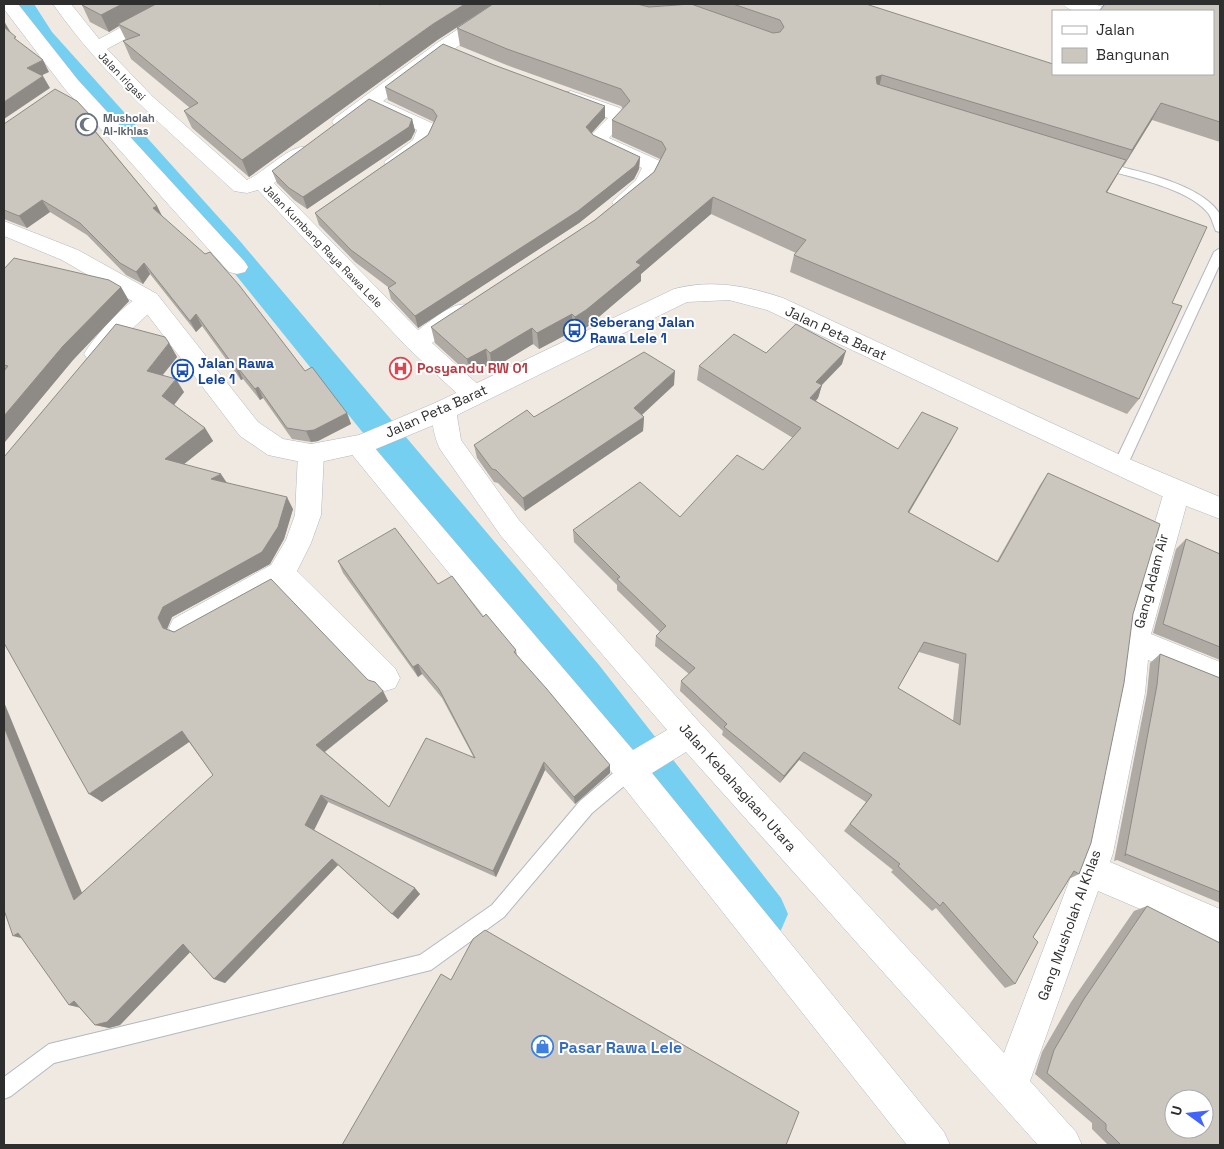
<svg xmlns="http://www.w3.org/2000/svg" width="1224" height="1149" font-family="'Space Grotesk',sans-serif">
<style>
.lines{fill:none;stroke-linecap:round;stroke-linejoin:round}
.canal{fill:#75cff0;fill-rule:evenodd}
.service-casing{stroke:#b4b7c1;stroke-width:2}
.minor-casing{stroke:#b4b7c1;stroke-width:1}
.secondary-casing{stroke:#b4b7c1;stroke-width:1}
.service{fill:#fff;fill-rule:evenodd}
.minor{fill:#fff;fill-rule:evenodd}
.secondary{fill:#fff;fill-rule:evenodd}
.wall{fill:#afaba4;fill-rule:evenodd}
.shaded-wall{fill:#8e8b86}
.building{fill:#cbc7bf;stroke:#8e8b86;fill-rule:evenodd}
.labels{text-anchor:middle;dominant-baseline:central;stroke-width:4;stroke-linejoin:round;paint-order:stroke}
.far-street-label{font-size:11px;fill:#2e2e2e;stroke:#fff}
.far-worship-label{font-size:11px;font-weight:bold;fill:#5b616d;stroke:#fff;text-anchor:start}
.transit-label{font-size:14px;font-weight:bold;fill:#164399;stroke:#fff;text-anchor:start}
.street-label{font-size:14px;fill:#2e2e2e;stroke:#fff}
.health-label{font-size:14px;font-weight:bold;fill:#be3a42;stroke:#fff;text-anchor:start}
.near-shop-label{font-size:16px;font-weight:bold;fill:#366cbe;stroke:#fff;text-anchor:start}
</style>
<rect width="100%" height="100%" fill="#efe9e1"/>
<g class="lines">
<!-- canal -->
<path class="canal" d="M 12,4 L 34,4 L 52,32 L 239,240 L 599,665 L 781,898 L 788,914 L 781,930 L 765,937 L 749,930 L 571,691 L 219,254 L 34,41 Z"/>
<defs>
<g id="service">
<path d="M 1100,162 C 1133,170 1201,183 1220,214 L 1220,232 L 1216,231 C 1213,225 1212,218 1208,213 C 1187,187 1128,177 1096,167 L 1096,163 Z"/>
<path d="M 1220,248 L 1220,264 L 1127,466 L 1125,470 L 1115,470 L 1113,466 L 1214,252 Z"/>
<path d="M 630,762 L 636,764 L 638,770 L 636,776 L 592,813 L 504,917 L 431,970 L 54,1063 L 11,1096 L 4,1099 L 4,1077 L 49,1044 L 420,955 L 492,905 L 580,801 L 624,764 Z"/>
</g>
<g id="minor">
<path d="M 4,4 L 18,4 L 78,80 L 245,262 L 248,267 L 245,272 L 237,274 L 229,272 L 64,88 L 4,9 Z"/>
<path d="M 53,4 L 71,4 L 99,39 L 165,4 L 185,4 L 183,8 L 107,49 L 152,96 L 247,180 C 265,172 292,142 310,147 L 313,151 L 310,155 L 274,183 L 418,330 C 433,320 453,300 471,305 L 474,311 L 471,317 L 432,343 L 483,389 L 486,395 L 483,401 L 474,404 L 465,401 L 408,348 L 258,190 L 247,193 L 234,191 C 170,132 103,76 53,4 Z"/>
<path d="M 496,4 L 516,4 L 383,101 L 434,124 L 437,128 C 435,134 434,142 429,147 C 420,157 401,170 387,166 L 384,162 L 413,140 L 417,130 L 371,109 L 349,126 L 335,126 L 332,122 L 335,118 L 437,43 Z"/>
<path d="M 1063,4 C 1075,3 1098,0 1106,11 C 1094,12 1071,15 1063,4 Z"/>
<path d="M 571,91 L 620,108 L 628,118 L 609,138 L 660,161 L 663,165 C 655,183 638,213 615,207 L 612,202 L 636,180 L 642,168 L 594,146 L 588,138 L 608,118 L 564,101 L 562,97 L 564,93 Z"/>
<path d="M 149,292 L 157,294 L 160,300 L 157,306 L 123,337 L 104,360 L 96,363 L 88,360 L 84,354 C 95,335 129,298 149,292 Z"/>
<path d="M 444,401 L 453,403 L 456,410 L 461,440 L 519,520 L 700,723 L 1004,1053 L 1081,850 L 1115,693 L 1124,625 L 1164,492 L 1168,485 L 1177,481 L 1186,485 L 1190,492 L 1151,634 L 1220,662 L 1220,689 L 1148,660 L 1145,693 L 1113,853 L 1110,862 L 1220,909 L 1220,943 L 1098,891 L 1030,1081 L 1076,1132 L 1082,1145 L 1038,1145 L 686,752 L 652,773 L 944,1132 L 950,1145 L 907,1145 L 619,781 L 345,446 L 349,439 L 358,436 L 367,439 L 633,750 L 667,730 L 501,536 L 440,449 C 434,437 429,415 435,403 Z"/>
<path d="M 311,444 L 320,447 L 324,454 L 321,515 L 311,543 L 297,571 L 395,668 L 400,678 L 395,688 L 385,691 L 375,688 L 278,588 L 183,641 L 173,637 L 169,628 L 173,619 L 271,565 L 286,540 L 295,515 L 298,454 L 302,447 Z"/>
</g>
<path id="secondary" d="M 4,221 L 78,250 L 157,294 L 258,422 L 283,439 L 311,444 L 359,435 L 435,403 L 674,289 C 712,279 747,286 783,298 L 1129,459 L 1220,497 L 1220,519 L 1168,499 L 767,310 L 729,300 L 687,302 L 453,417 L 371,451 L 311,464 L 268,455 L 240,436 L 141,306 L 62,260 L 4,236 Z"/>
</defs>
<!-- service casing -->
<use href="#service" class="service-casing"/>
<!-- minor casing -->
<use href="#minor" class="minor-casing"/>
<!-- secondary casing -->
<use href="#secondary" class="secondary-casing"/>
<!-- service -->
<use href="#service" class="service"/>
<!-- minor -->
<use href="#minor" class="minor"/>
<!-- secondary -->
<use href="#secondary" class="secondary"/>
</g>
<!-- wall -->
<g class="wall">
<path d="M 493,4 L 866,4 L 1053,74 L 1220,4 L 1220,142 L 1152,120 L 1123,167 L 1122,167 L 1107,192 L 1172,303 L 1139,399 L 1127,414 L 790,272 L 794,255 L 796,253 L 711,214 L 641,274 L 641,281 L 587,327 L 575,333 L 573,331 L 539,349 L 533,344 L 492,369 L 488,365 L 470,375 L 435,343 L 431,327 L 595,220 L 654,172 L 660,159 L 612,137 L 612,120 L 623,109 L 621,106 L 509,66 L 460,46 L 457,28 Z"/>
<path d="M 82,5 L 436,41 L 249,177 L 192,128 L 184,111 L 190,108 L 131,59 L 123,41 L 126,40 L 119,26 L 109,32 L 90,22 Z"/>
<path d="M 385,87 L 605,118 L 592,133 L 593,135 L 640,157 L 639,169 L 634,179 L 579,223 L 418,328 L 391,299 L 388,288 L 388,287 L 355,262 L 319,225 L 315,213 L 428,135 L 434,122 L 388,100 Z"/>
<path d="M 412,119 L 415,131 L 411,139 L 307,209 L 294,200 L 277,183 L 272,171 Z"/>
<path d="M 4,124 L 96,127 L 93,128 L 157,206 L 162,216 L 305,371 L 347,413 L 351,424 L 318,441 L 311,442 L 292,439 L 263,398 L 260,400 L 243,379 L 241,380 L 202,326 L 196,332 L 150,274 L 143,284 L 126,275 L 87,235 L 50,212 L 27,228 L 4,219 Z"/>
<path d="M 4,269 L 121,287 L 129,301 L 73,360 L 4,443 Z"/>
<path d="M 169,343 L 177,357 L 163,375 L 184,392 L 174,405 L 205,428 L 213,441 L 184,464 L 226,482 L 293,509 L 284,539 L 270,564 L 172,617 L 167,629 L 168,630 L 368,680 L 383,691 L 388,701 L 325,752 L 389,807 L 474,758 L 442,698 L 422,674 L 418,677 L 343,573 L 338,561 L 438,584 L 483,617 L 516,650 L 517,655 L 610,773 L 575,804 L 545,770 L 496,877 L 328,802 L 314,830 L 420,894 L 398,919 L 338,865 L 225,983 L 214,979 L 190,952 L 120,1025 L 109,1028 L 95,1025 L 80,1008 L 69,1005 L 82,893 L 213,775 L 189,742 L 102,802 L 4,643 Z"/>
<path d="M 766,353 L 842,364 L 822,385 L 818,398 L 816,401 L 898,449 L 951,441 L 909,513 L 997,561 L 1040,485 L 1048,473 L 1133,614 L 1079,874 L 1069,879 L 1033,937 L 1015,984 L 1005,988 L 936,908 L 932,911 L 891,872 L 893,870 L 844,831 L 866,802 L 799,760 L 780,783 L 722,735 L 723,731 L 680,691 L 681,681 L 689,674 L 655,646 L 656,636 L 660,632 L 617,590 L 617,585 L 574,542 L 573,530 L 680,517 L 763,470 L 793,438 L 697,380 L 699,366 ZM 919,652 L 959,664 L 953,721 L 898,688 Z"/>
<path d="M 674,385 L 642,415 L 644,417 L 643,431 L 525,511 L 498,483 L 494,482 L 477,458 L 474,445 L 534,417 Z"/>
<path d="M 1186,539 L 1220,554 L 1220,660 L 1153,633 L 1176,549 Z"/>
<path d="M 1160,654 L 1220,678 L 1220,903 L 1117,860 L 1114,861 L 1147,693 L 1150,663 Z"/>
<path d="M 1147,906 L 1220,1145 L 1108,1145 L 1092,1129 L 1092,1123 L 1035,1074 L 1042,1052 L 1071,1002 L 1134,911 Z"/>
</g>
<!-- shaded-wall -->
<g class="shaded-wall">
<path d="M 122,4 L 161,4 L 118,24 L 119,26 L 109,32 L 101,15 Z"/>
<path d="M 465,4 L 493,4 L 436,41 L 249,177 L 242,160 L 433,24 Z"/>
<path d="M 4,21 L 11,33 L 4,32 Z"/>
<path d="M 43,60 L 49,72 L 34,79 L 27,68 Z"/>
<path d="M 882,75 L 878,92 L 876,77 Z"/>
<path d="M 43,76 L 50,88 L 4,119 L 4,102 Z"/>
<path d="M 1161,103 L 1152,120 L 1123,167 L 1132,150 Z"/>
<path d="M 605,106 L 605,118 L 586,139 L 586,127 Z"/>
<path d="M 90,115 L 96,127 L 90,130 L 84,118 Z"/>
<path d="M 412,119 L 415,131 L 411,139 L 307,209 L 303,197 Z"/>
<path d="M 640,157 L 639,169 L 634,179 L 579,223 L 418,328 L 415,316 Z"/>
<path d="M 1126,160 L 1116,177 L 1097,209 L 1106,192 Z"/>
<path d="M 713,197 L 711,214 L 641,274 L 641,281 L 587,327 L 575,333 L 575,317 L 636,262 Z"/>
<path d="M 42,200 L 50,212 L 27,228 L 19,216 Z"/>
<path d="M 157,206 L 163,218 L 153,208 Z"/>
<path d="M 144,263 L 150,274 L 143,284 L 136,272 Z"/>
<path d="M 121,287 L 129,301 L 73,360 L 4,443 L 4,416 L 63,346 Z"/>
<path d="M 196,314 L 202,326 L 196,332 L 190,321 Z"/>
<path d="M 572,314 L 573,331 L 539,349 L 537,333 Z"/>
<path d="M 532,328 L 533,344 L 492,369 L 490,353 Z"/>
<path d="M 169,343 L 177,357 L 155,384 L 147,371 Z"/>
<path d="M 486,349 L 488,365 L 470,375 L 467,359 Z"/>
<path d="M 846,351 L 842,364 L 812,395 L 816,382 Z"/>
<path d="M 238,368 L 243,379 L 241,380 L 236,369 Z"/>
<path d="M 675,371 L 674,385 L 634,422 L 634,408 Z"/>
<path d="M 176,379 L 184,392 L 170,410 L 162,396 Z"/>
<path d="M 822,385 L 818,398 L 806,411 L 810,398 Z"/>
<path d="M 258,387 L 263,398 L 260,400 L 255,389 Z"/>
<path d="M 347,413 L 351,424 L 318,441 L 311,442 L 306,431 Z"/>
<path d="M 644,417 L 643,431 L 525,511 L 523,498 Z"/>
<path d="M 205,428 L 213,441 L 174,472 L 165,459 Z"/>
<path d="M 958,428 L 951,441 L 902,524 L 908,512 Z"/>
<path d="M 221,474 L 229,486 L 211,479 Z"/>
<path d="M 287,497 L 293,509 L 284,539 L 270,564 L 172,617 L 167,629 L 172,639 L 163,628 L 158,618 L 163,607 Z"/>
<path d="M 418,664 L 422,674 L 418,677 L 413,667 Z"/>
<path d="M 383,691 L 388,701 L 323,753 L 316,745 Z"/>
<path d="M 4,702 L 87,905 L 74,900 L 4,727 Z"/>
<path d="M 182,731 L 192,740 L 102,802 L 89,794 Z"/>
<path d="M 804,752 L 799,760 L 780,783 L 784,776 Z"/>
<path d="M 544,762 L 545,770 L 496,877 L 493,871 Z"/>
<path d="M 610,765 L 610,773 L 575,804 L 574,797 Z"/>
<path d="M 321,795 L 328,802 L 313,832 L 305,825 Z"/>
<path d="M 332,859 L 338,865 L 225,983 L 214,979 Z"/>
<path d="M 415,888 L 420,894 L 398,919 L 392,914 Z"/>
<path d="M 18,933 L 29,940 L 13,936 Z"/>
<path d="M 183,944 L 194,948 L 120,1025 L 109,1028 L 95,1025 Z"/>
<path d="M 74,1001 L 83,1008 L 69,1005 Z"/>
</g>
<!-- building -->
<g class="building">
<path d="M 85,4 L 122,4 L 101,15 L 82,5 Z"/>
<path d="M 156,4 L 377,4 L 380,5 L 381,4 L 465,4 L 433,24 L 242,160 L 184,111 L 198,103 L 123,41 L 140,35 L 118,24 Z"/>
<path d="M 493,4 L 637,4 L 649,7 L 691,4 L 773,33 L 780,32 L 784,27 L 780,20 L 733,4 L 866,4 L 1053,64 L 1053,74 L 1213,74 L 1213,11 L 1099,11 L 1105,4 L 1220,4 L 1220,122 L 1161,103 L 1132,150 L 882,75 L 876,77 L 877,84 L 1126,160 L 1106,192 L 1207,227 L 1172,303 L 1182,306 L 1139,399 L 794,255 L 806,240 L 713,197 L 636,262 L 641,265 L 586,310 L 575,317 L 572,314 L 537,333 L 532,328 L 490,353 L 486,349 L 467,359 L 431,327 L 595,220 L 654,172 L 666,149 L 662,142 L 612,120 L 630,101 L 621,89 L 507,49 L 457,28 Z"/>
<path d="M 4,27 L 16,37 L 14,38 L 43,60 L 27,68 L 43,76 L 4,102 Z"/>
<path d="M 443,44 L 494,65 L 605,106 L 586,127 L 593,135 L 640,157 L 635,166 L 578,211 L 415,316 L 388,288 L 396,283 L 351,250 L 315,213 L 428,135 L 437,116 L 433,110 L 385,87 Z"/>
<path d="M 55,89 L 77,101 L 90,115 L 84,118 L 157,206 L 153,208 L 205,254 L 210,252 L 239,285 L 305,371 L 312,367 L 347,413 L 314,430 L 306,431 L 287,428 L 258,387 L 255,389 L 238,368 L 236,369 L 196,314 L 190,321 L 144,263 L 136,272 L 120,263 L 80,223 L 42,200 L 19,216 L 4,210 L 4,124 Z"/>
<path d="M 369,99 L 412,119 L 409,127 L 303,197 L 289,188 L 272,171 Z"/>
<path d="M 14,258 L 109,280 L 121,287 L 63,346 L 4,416 L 4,371 L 8,366 L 4,365 L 4,269 Z"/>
<path d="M 116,324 L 165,337 L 169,343 L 147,371 L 176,379 L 162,396 L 205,428 L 165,459 L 221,474 L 211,479 L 287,497 L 278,527 L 262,552 L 163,607 L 158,618 L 163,628 L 174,632 L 271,579 L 368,680 L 375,682 L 383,691 L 316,745 L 389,807 L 426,738 L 475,758 L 439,689 L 418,664 L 413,667 L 338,561 L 395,528 L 438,584 L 452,576 L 483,617 L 486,614 L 516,650 L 514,652 L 546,688 L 610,765 L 574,797 L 544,762 L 493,871 L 321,795 L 305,825 L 415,888 L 392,914 L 332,859 L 214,979 L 183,944 L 107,1022 L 95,1025 L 74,1001 L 69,1005 L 18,933 L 13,936 L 4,910 L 4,727 L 74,900 L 213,775 L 182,731 L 89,794 L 4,643 L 4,457 Z"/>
<path d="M 796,324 L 846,351 L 816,382 L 822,385 L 810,398 L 898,449 L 922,412 L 958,428 L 908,512 L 998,562 L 1048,473 L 1160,524 L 1133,614 L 1124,683 L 1091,843 L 1079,874 L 1074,871 L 1033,937 L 1038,942 L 1015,984 L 943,902 L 940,906 L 898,866 L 900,864 L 850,824 L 872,795 L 804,752 L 784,776 L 724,727 L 727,724 L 681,681 L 695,668 L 656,636 L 666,626 L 617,579 L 620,577 L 573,530 L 640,482 L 680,517 L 737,455 L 763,470 L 801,428 L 699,366 L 734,334 L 766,353 ZM 924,642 L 966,654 L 960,725 L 898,688 Z"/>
<path d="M 644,352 L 675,371 L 634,408 L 644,417 L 523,498 L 496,470 L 492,469 L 474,445 L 527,410 L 534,417 Z"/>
<path d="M 1186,539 L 1220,554 L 1220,647 L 1163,624 Z"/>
<path d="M 1160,654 L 1220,678 L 1220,892 L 1126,854 L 1125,856 L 1157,685 Z"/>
<path d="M 1147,906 L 1220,943 L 1220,1145 L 1121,1145 L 1106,1130 L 1106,1124 L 1047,1073 L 1054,1050 L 1084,999 ZM 1174,1099 L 1204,1099 L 1204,1129 L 1174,1129 Z"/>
<path d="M 485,930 L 799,1112 L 786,1145 L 342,1145 L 441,974 L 451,980 L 473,939 Z"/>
</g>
<!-- icons -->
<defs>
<symbol id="mosque-ring" viewBox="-11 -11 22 22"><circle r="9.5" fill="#fff" stroke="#6b7280" stroke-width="1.5"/><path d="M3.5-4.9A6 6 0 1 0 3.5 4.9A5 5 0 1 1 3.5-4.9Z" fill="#6b7280"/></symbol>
<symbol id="bus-ring" viewBox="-11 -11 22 22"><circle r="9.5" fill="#fff" stroke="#1a4fb4" stroke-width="1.5"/><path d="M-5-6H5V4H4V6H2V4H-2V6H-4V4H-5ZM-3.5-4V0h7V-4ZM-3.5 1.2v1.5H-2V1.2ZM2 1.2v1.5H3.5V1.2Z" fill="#1a4fb4"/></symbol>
<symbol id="hospital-ring" viewBox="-11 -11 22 22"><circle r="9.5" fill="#fff" stroke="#e0444e" stroke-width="1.5"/><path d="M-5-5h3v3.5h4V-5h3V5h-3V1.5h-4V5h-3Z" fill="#e0444e"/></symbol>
<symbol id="shop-ring" viewBox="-11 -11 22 22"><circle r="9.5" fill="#fff" stroke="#3f7fe0" stroke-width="1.5"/><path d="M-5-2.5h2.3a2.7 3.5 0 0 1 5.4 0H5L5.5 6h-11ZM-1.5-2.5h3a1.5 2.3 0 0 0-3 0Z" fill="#3f7fe0"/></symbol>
</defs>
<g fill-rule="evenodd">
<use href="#mosque-ring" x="74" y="112" width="25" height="25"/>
<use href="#bus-ring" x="562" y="318" width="25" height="25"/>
<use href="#hospital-ring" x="388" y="356" width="25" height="25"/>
<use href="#bus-ring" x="170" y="358" width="25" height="25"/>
<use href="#shop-ring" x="530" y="1034" width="25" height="25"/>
</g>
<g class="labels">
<!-- far-street labels -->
<g class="far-street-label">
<text transform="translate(122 76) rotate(46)">Jalan Irigasi</text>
<text transform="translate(323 246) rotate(46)">Jalan Kumbang Raya Rawa Lele</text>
</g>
<!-- far-worship labels -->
<g class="far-worship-label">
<text x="103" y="118">Musholah<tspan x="103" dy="13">Al-Ikhlas</tspan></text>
</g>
<!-- transit labels -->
<g class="transit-label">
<text x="590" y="322">Seberang Jalan<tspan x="590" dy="16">Rawa Lele 1</tspan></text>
<text x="198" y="363">Jalan Rawa<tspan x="198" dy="16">Lele 1</tspan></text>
</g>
<!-- street labels -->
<g class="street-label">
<text transform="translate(836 333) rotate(25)">Jalan Peta Barat</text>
<text transform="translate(436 411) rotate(-24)">Jalan Peta Barat</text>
<text transform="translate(1151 581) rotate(-75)">Gang Adam Air</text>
<text transform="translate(738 787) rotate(48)">Jalan Kebahagiaan Utara</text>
<text transform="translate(1069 925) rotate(-70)">Gang Musholah Al Khlas</text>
</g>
<!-- health labels -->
<g class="health-label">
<text x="417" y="368">Posyandu RW 01</text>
</g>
<!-- near-shop labels -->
<g class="near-shop-label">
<text x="559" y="1047">Pasar Rawa Lele</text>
</g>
</g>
<!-- border -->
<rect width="1224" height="1149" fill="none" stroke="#2e2e2e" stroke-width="10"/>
<!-- legend -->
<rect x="1052" y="10" width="162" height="65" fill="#ffffff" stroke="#ababab"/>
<rect x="1062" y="26" width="25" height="8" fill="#ffffff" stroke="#ababab"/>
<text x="1096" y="35" font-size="15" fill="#2e2e2e">Jalan</text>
<rect x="1062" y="48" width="25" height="15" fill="#cbc7bf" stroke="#ababab"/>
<text x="1096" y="60" font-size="15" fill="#2e2e2e">Bangunan</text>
<!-- north arrow -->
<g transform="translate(1189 1114) rotate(285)"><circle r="24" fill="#ffffff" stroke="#ababab"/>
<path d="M0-4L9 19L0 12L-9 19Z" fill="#4264fb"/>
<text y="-8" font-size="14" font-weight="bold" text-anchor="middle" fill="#2e2e2e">U</text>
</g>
</svg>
